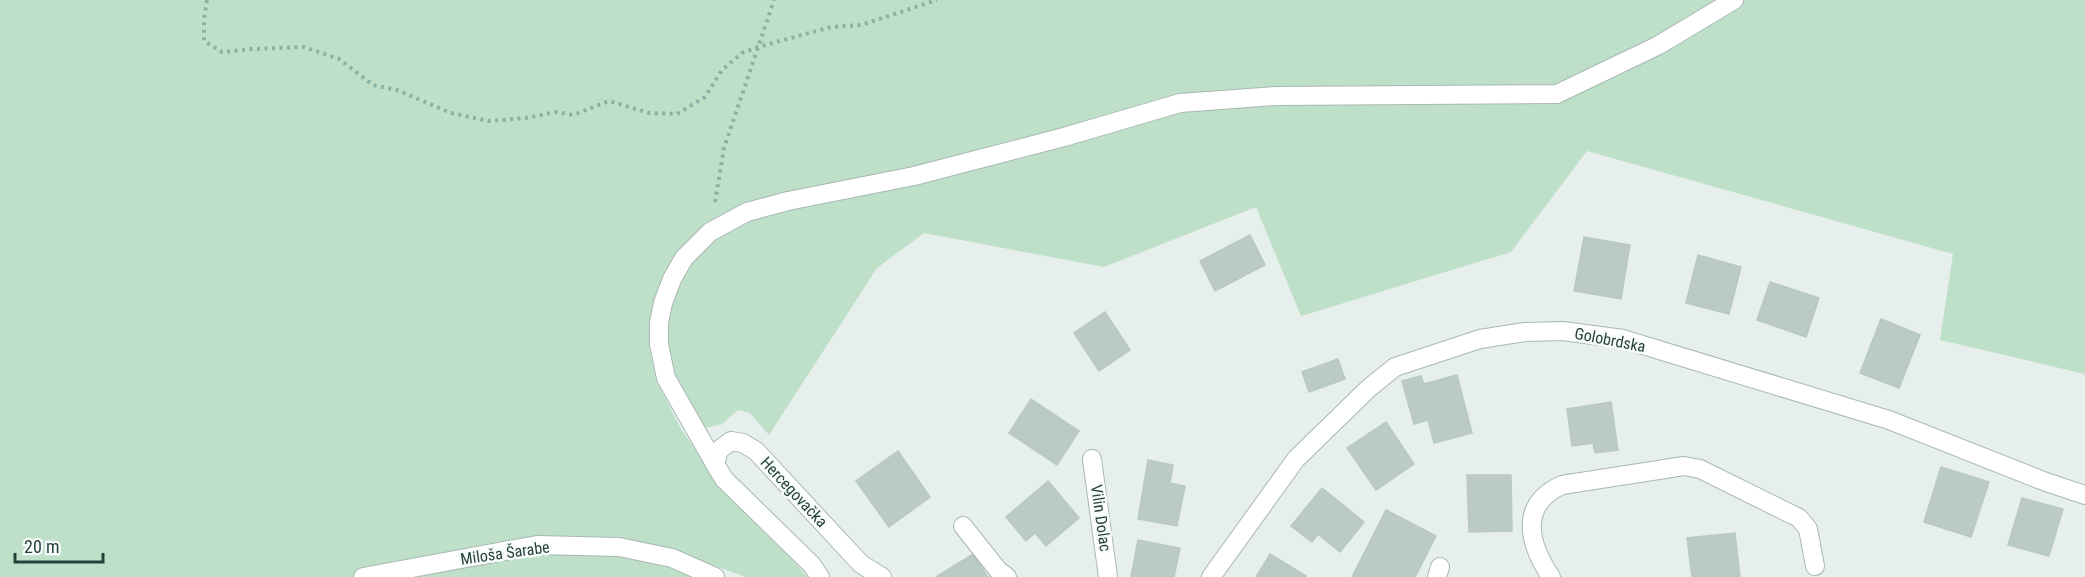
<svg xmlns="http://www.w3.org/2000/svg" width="2085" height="577" font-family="'Roboto Condensed',sans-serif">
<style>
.green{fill:#bfe0c8}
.building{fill:#bbcac4;stroke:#b8c9c2;stroke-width:1.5}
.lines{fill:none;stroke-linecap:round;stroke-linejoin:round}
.minor-casing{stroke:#a8b8b2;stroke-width:20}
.path{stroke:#86b3a5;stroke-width:4;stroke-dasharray:3 4.5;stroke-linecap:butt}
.minor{stroke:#fff;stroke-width:18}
.labels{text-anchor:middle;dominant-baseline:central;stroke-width:5;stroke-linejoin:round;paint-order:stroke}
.street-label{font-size:16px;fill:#24423a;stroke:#f7fbf9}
</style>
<rect width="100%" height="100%" fill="#e6efeb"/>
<!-- green -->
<g class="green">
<path d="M 0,0 L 1726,0 L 1557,90 L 1179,99 L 707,228 L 654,322 L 649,346 L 657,382 L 680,427 L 715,479 L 778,543 L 807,577 L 746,577 L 684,555 L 693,577 L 0,577 Z"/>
<path d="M 1743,0 L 2085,0 L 2085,374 L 1940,340 L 1953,254 L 1587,151 L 1511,252 L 1301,316 L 1256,207 L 1104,267 L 924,233 L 877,268 L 769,435 L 750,413 L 738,410 L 722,424 L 706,428 L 695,419 L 670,377 L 663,343 L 675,280 L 712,235 L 749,215 L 1181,107 L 1558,98 Z"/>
</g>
<!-- building -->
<g class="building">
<path d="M 1250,235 L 1265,265 L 1215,291 L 1200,261 Z"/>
<path d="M 1584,237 L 1630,245 L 1621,299 L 1574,291 Z"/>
<path d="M 1698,255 L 1741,267 L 1729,314 L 1686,303 Z"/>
<path d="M 1770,282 L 1819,298 L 1806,337 L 1757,320 Z"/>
<path d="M 1105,312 L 1130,350 L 1099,371 L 1074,333 Z"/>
<path d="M 1881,319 L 1920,335 L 1899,388 L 1860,373 Z"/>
<path d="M 1338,359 L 1345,379 L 1309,392 L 1302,372 Z"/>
<path d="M 1457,375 L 1472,433 L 1434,443 L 1428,420 L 1414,424 L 1402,381 L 1421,376 L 1424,384 Z"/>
<path d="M 1031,399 L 1079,431 L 1057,465 L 1009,433 Z"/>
<path d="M 1611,402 L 1618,450 L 1595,453 L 1593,443 L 1572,446 L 1567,409 Z"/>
<path d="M 1386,422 L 1414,464 L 1376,490 L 1347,448 Z"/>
<path d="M 898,451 L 930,497 L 889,527 L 856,481 Z"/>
<path d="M 1148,460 L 1173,465 L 1170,483 L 1185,486 L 1177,526 L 1138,519 Z"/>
<path d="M 1941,467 L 1989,482 L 1971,537 L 1924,522 Z"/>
<path d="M 1467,475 L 1511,475 L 1512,531 L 1469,532 Z"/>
<path d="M 1048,481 L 1079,518 L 1046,546 L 1035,533 L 1026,541 L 1006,517 Z"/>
<path d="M 1322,488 L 1364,522 L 1340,552 L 1318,534 L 1312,542 L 1291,526 Z"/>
<path d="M 2022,498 L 2063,509 L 2049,556 L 2008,545 Z"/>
<path d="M 1386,510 L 1436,536 L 1415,577 L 1352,577 Z"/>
<path d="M 1735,533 L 1740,577 L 1692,577 L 1687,538 Z"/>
<path d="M 1138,540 L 1180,548 L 1174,577 L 1131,577 Z"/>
<path d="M 973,554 L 988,577 L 936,577 Z"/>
<path d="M 1270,554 L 1306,576 L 1306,577 L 1256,577 Z"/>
</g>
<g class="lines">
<defs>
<g id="minor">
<path d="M 1092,459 L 1108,577"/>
<path d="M 715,464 L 666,378 L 659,344 L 659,323 L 663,303 L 672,279 L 684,258 L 710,232 L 747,212 L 788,201 L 914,176 L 1064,137 L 1180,103 L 1276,96 L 1557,94 L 1659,45 L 1734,0"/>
<path d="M 963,526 L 998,570 L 1007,577"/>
<path d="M 363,577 L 537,545 L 619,547 L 672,558 L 715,577"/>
<path d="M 820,577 L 812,565 L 724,479 L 715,464 L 719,450 L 731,441 L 743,443 L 756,451 L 861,564 L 882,577"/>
<path d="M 1211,577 L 1296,459 L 1369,388 L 1395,367 L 1480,339 L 1525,332 L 1563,331 L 1623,339 L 1889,420 L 2046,482 L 2085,495"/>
<path d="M 1437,577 L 1440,567"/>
<path d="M 1551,577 C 1529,544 1518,505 1562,485 L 1684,466 L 1700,469 L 1799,518 L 1808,529 L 1815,566"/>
</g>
</defs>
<!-- minor casing -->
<use href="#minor" class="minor-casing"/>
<!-- path -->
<g class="path">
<path d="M 207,0 L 204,19 L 204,41 L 222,52 L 251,49 L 304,47 L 339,59 L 373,85 L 397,90 L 451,113 L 489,121 L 526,118 L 556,112 L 573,115 L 609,101 L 649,113 L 677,114 L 705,97 L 722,70 L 742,53 L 758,47 L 831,27 L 861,25 L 937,0"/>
<path d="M 715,202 L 724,148 L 774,0"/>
</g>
<!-- minor -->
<use href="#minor" class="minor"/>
</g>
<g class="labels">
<!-- street labels -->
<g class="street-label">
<text transform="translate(1610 340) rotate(11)">Golobrdska</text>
<text transform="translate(794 492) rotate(47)">Hercegovačka</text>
<text transform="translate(1101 518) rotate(82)">Vilin Dolac</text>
<text transform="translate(505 553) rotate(-8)">Miloša Šarabe</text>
</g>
</g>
<!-- scale -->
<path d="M15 553v9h88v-9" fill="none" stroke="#24423a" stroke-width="3"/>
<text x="24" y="553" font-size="18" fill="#24423a" stroke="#f7fbf9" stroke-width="4.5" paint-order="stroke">20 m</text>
</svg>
